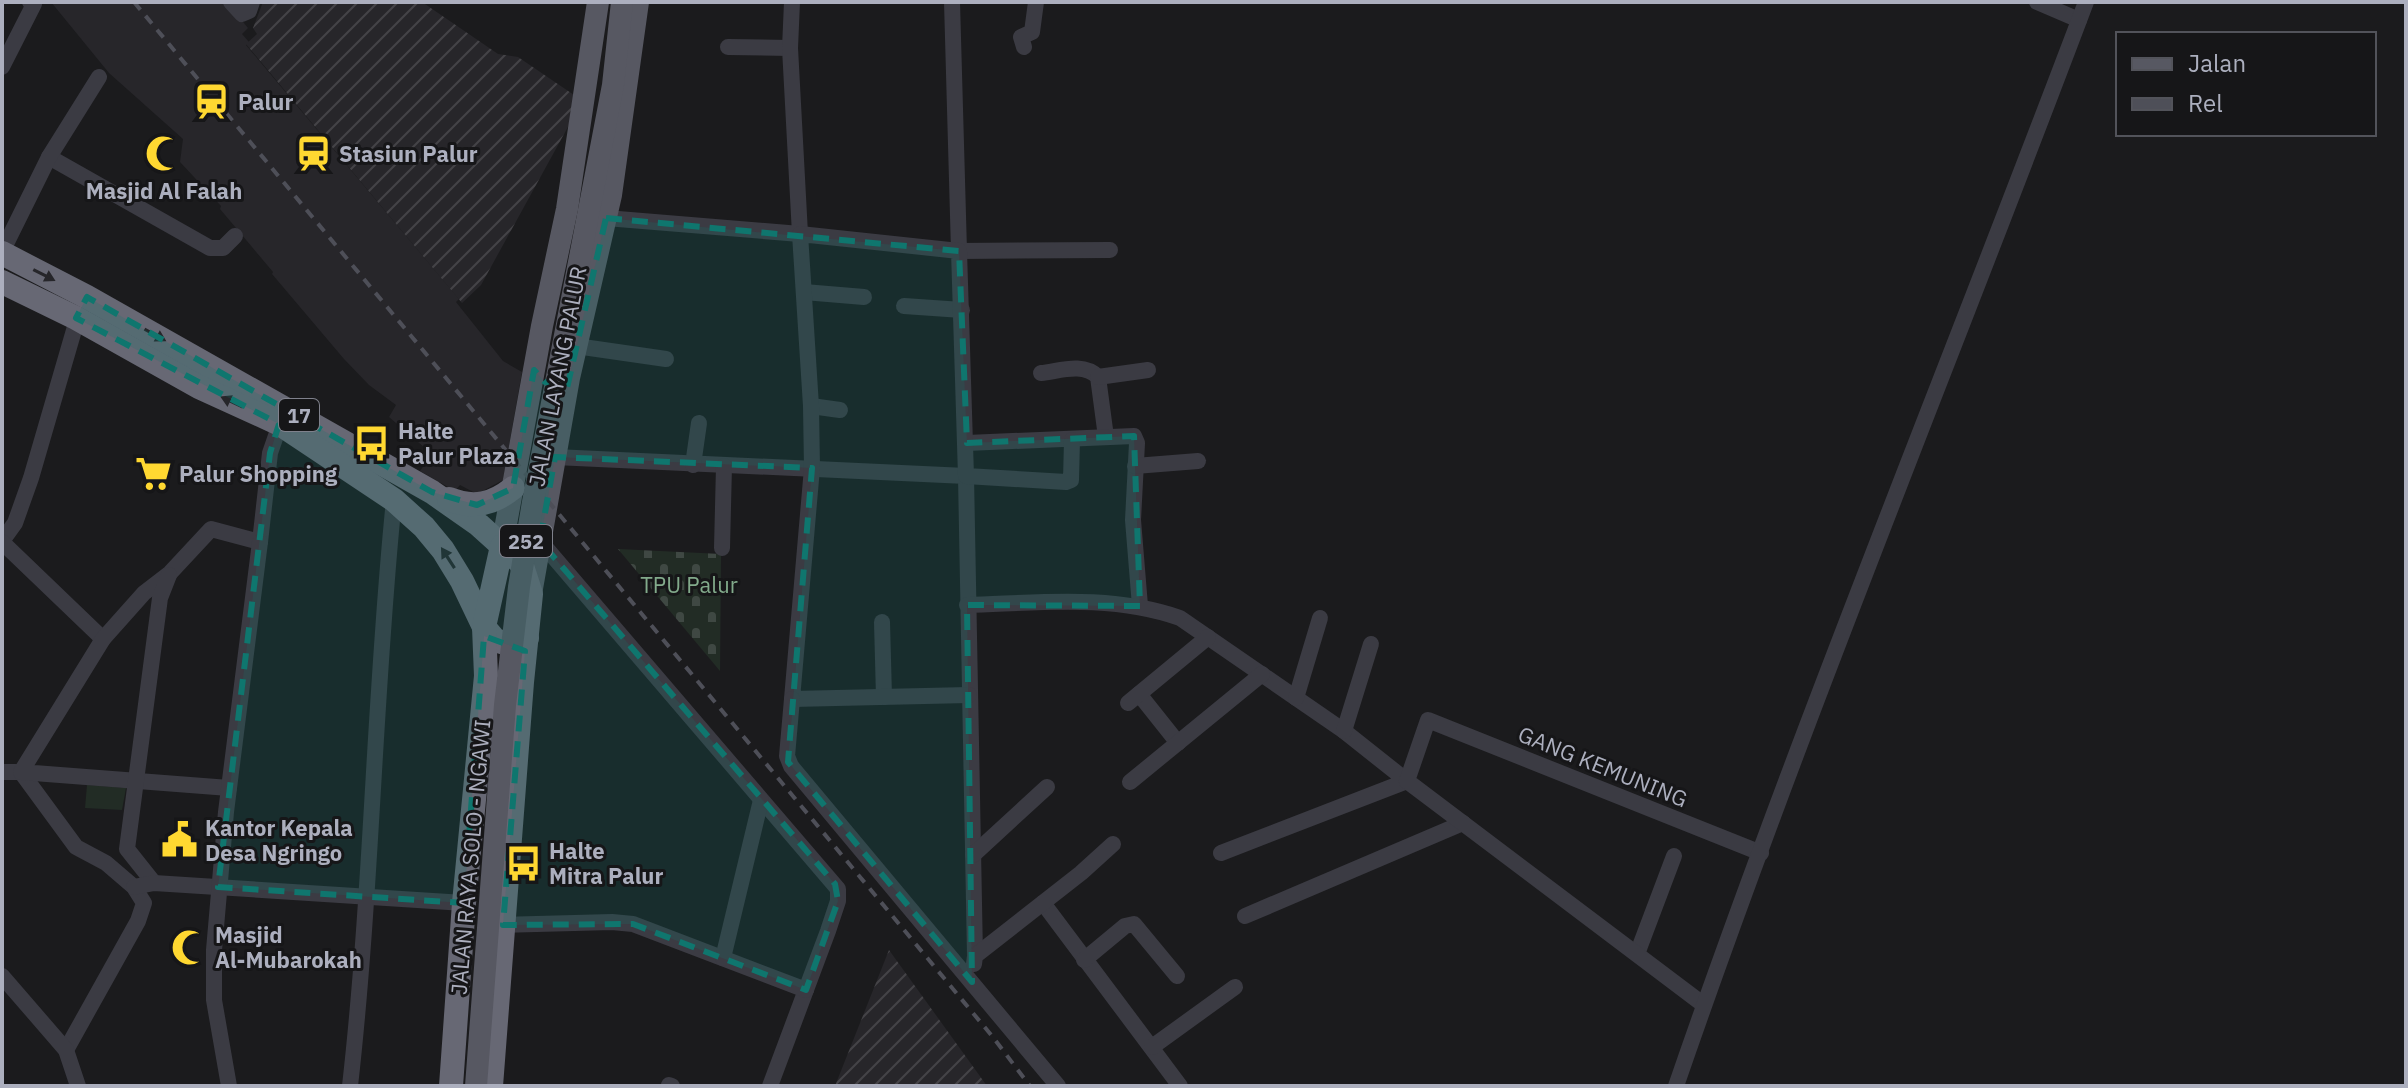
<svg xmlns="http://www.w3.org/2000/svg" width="2408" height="1088" font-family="'IBM Plex Sans',sans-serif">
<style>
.built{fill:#27262a}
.industrial{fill:url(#industrial-furrows)}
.cemetery{fill:url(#cemetery-stones)}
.park{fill:#222c25}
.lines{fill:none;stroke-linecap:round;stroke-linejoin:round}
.minor{stroke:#3b3b43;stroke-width:16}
.major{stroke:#575862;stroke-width:22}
.highway{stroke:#676874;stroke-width:24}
.rail{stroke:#4e4f58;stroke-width:4;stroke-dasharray:10 8;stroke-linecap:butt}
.major-bridge{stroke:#575862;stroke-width:22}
.oneway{fill:#26262a}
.marked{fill:#0f766e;fill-opacity:0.2;stroke:#0f766e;stroke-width:6;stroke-dasharray:16 10;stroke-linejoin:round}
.labels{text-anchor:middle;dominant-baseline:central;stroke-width:6;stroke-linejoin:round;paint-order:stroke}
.shield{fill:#161618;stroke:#7f818c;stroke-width:2}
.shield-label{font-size:20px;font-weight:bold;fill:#acafbe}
.poi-label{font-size:22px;font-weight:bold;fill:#acafbe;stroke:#161618;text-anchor:start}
.street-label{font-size:22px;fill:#acafbe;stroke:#161618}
.park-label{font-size:22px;fill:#82aa8b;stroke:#161618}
</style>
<defs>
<pattern id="industrial-furrows" width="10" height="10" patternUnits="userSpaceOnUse" patternTransform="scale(2)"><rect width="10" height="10" fill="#27262a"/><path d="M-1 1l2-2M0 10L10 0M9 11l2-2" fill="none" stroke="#444347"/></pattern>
<pattern id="cemetery-stones" width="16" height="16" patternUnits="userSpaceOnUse" patternTransform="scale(2)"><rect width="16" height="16" fill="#222c25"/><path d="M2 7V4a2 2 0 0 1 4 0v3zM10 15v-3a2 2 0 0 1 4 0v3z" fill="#3f4843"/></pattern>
</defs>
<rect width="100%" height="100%" fill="#1b1b1d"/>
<!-- built -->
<path class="built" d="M 51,2 L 227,2 L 248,28 L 242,34 L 249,42 L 246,45 L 459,299 L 456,302 L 503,361 L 522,372 L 503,480 L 477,494 L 460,485 L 455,491 L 420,471 L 432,454 L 389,417 L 396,405 L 369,385 L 344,359 L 272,274 L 273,272 L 220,209 L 221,206 L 180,162 L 183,139 L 109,73 Z"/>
<!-- industrial -->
<g class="industrial">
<path d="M 263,2 L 422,2 L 498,54 L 518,57 L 574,95 L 569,125 L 481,285 L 462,303 L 246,44 L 257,34 L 253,28 Z"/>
<path d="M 889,950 L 987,1086 L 835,1086 Z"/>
</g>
<!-- cemetery -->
<path class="cemetery" d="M 618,549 L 721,554 L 720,671 Z"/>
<!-- park -->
<path class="park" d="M 87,785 L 126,788 L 122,810 L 85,808 Z"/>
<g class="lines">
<!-- minor -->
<g class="minor">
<path d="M 231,2 L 242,14 L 249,11 L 252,2"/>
<path d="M 952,2 L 959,251 L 1110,250"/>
<path d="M 2037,2 L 2079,20"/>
<path d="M 728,47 L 790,48"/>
<path d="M 1024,47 L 1021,37 L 1032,32 L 1036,2"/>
<path d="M 2,67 L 34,4 L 30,2"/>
<path d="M 49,157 L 210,248 L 223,248 L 235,236"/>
<path d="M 606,218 L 800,234 L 790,48 L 792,2"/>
<path d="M 2,252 L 49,157 L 99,77"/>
<path d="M 804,292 L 864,297"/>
<path d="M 904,306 L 962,310"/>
<path d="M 576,346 L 666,359"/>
<path d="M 1041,373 C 1060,371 1083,362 1098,377 L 1106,437"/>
<path d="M 1098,377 L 1148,370"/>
<path d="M 811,406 L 840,410"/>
<path d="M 967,443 L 1134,436 L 1137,443 L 1133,520 L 1140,606"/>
<path d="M 555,457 L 966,476 L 975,956"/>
<path d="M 693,465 L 699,423"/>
<path d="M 1135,466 L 1198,461"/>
<path d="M 2,541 L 15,523 L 31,478 L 79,313"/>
<path d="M 540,541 L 838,889 L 838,901 L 828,931 L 770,1086"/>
<path d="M 2,542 L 103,639"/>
<path d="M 722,548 L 724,466"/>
<path d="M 967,605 C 1038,603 1111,594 1180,618 L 1344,731 L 1407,781 L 1221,853"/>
<path d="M 882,622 L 884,697"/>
<path d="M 1139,694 L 1178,743"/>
<path d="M 969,695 L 792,699 L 812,468 L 811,406 L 800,234 L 959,251 L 966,476 L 1066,482 L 1071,480 L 1072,440"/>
<path d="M 1296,698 L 1320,618"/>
<path d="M 792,699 L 787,756 L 791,766 L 1058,1086"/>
<path d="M 1128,703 L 1208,637"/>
<path d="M 1344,731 L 1371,644"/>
<path d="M 2,772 L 21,772 L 76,847 L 106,863 L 134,887 L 144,903 L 138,921 L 66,1050"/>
<path d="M 1130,782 L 1262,674"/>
<path d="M 229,788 L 21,772 L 103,639 L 144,593 L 170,573 L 211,529 L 260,542 L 270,453 L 280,424"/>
<path d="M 973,855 L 1047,787"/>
<path d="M 154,883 L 127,849 L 160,598 L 169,575"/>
<path d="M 134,887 L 154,883 L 464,903"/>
<path d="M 1043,903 L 1180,1086"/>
<path d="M 1245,916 L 1463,823"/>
<path d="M 503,925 L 612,922 L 633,924 L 806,990"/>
<path d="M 1637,954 L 1674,856"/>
<path d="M 723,958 L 761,800"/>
<path d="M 1084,960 L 1125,926 L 1134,924 L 1177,976"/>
<path d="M 974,964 L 975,956 L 1081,873 L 1113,844"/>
<path d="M 2,976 L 66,1050 L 78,1086"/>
<path d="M 1704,1005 L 1407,781 L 1428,720 L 1761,853"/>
<path d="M 1152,1047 L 1235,987"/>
<path d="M 669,1085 L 672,1086"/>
<path d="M 229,1086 L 214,1000 L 214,950 L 226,812 L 260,542"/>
<path d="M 350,1086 C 372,891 374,695 394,500"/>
<path d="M 1676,1086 C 1802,721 1950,363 2086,2"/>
</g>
<!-- major -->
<g class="major">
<path d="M 502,546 L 542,326 L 567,209 L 598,2"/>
<path d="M 531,594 L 569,378 L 611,195 L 638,2"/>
</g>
<!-- highway -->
<g class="highway">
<path d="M 2,253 L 87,297 L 432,492 L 479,525 L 521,563 L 531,594 L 522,682 L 491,1086"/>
<path d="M 2,282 L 76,318 L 199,387 L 280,424 L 394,500 L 424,527 L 443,550 L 462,581 L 484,627 L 495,640 L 508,644 L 527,638"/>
<path d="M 449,499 C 474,509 493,504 513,488"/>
<path d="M 451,1086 L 464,903 L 486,676 L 484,627 L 502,546"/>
</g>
<!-- rail -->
<path class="rail" d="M 134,2 L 992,1036 L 1030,1086"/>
<!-- major-bridge -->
<path class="major-bridge" d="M 476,1086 L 505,705 L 519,587 L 533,502 L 613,85 L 622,2"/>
</g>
<!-- one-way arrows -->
<defs><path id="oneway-solid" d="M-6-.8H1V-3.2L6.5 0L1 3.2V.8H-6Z" transform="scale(2)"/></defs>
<g class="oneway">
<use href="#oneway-solid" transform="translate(44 275) rotate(27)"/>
<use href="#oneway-solid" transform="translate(155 335) rotate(29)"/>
<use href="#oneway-solid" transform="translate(232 402) rotate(-155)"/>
<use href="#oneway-solid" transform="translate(448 558) rotate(-123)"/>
</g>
<!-- marked area -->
<path class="marked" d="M 606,218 L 959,251 L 967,443 L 1134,436 L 1140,606 L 967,605 L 972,982 L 788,762 L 812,468 L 555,457 L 540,541 L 835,884 L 838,901 L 806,990 L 633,924 L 503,925 L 525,651 L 484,636 L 464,903 L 218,887 L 270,453 L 279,424 L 76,318 L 87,297 L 432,492 L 477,505 L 513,488 L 534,370 L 545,382 L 567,388 Z"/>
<!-- icons -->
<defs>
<symbol id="station-bare" viewBox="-9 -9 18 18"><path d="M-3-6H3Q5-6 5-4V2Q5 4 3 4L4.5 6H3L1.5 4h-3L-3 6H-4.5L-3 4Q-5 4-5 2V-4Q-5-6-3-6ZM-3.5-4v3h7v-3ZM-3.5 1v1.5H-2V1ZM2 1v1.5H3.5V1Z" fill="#ffd831" stroke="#161618" stroke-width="2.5" paint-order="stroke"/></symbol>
<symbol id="mosque-bare" viewBox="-9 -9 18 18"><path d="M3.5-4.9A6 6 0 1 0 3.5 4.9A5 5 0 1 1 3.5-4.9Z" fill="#ffd831" stroke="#161618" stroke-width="2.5" paint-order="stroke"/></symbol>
<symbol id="bus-bare" viewBox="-9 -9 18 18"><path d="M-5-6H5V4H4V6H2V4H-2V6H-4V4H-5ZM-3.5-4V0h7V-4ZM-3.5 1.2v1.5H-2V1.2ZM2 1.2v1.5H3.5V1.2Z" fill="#ffd831" stroke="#161618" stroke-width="2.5" paint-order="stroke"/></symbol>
<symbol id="supermarket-bare" viewBox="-9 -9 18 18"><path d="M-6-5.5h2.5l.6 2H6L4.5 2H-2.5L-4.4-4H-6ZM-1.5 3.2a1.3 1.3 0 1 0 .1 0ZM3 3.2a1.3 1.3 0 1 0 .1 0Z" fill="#ffd831" stroke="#161618" stroke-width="2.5" paint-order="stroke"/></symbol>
<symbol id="civic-bare" viewBox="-9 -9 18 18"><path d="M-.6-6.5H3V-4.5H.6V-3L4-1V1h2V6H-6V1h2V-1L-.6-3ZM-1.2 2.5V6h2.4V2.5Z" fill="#ffd831" stroke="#161618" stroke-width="2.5" paint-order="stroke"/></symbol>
</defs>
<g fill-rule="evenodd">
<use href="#station-bare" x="186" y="76" width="51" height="51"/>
<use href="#station-bare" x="288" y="128" width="51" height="51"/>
<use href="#mosque-bare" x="138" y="128" width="51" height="51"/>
<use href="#bus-bare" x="346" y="418" width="51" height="51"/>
<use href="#supermarket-bare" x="128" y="448" width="51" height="51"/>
<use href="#civic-bare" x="154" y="814" width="51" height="51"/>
<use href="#bus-bare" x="498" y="838" width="51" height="51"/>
<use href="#mosque-bare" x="164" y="922" width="51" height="51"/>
</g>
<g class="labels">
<!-- shield labels -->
<g class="shield">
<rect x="279" y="399" width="40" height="32" rx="6"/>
<rect x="500" y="525" width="52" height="32" rx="6"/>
</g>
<g class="shield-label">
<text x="299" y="415">17</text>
<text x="526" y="541">252</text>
</g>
<!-- poi labels -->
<g class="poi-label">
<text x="238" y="101">Palur</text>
<text x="339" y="153">Stasiun Palur</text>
<text x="164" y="190" text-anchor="middle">Masjid Al Falah</text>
<text x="398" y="430">Halte<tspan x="398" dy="25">Palur Plaza</tspan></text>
<text x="179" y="473">Palur Shopping</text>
<text x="205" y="827">Kantor Kepala<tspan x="205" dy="25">Desa Ngringo</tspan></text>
<text x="549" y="850">Halte<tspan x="549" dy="25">Mitra Palur</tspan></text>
<text x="215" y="934">Masjid<tspan x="215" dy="25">Al-Mubarokah</tspan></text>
</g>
<!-- street labels -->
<g class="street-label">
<text transform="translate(557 376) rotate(-79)">JALAN LAYANG PALUR</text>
<text transform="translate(1603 766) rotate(22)">GANG KEMUNING</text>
<text transform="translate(470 857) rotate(-85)">JALAN RAYA SOLO - NGAWI</text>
</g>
<!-- park labels -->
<g class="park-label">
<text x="689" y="584">TPU Palur</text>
</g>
</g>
<!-- border -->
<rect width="2408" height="1088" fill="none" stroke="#acafbe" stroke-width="8"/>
<!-- legend -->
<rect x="2116" y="32" width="260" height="104" fill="#161618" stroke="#52535a" stroke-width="2"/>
<rect x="2132" y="58" width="40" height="12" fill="#575862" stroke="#52535a" stroke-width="2"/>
<text x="2188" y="72" font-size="24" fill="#acafbe">Jalan</text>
<rect x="2132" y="98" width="40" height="12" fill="#4e4f58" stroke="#52535a" stroke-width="2"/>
<text x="2188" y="112" font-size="24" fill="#acafbe">Rel</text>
</svg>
